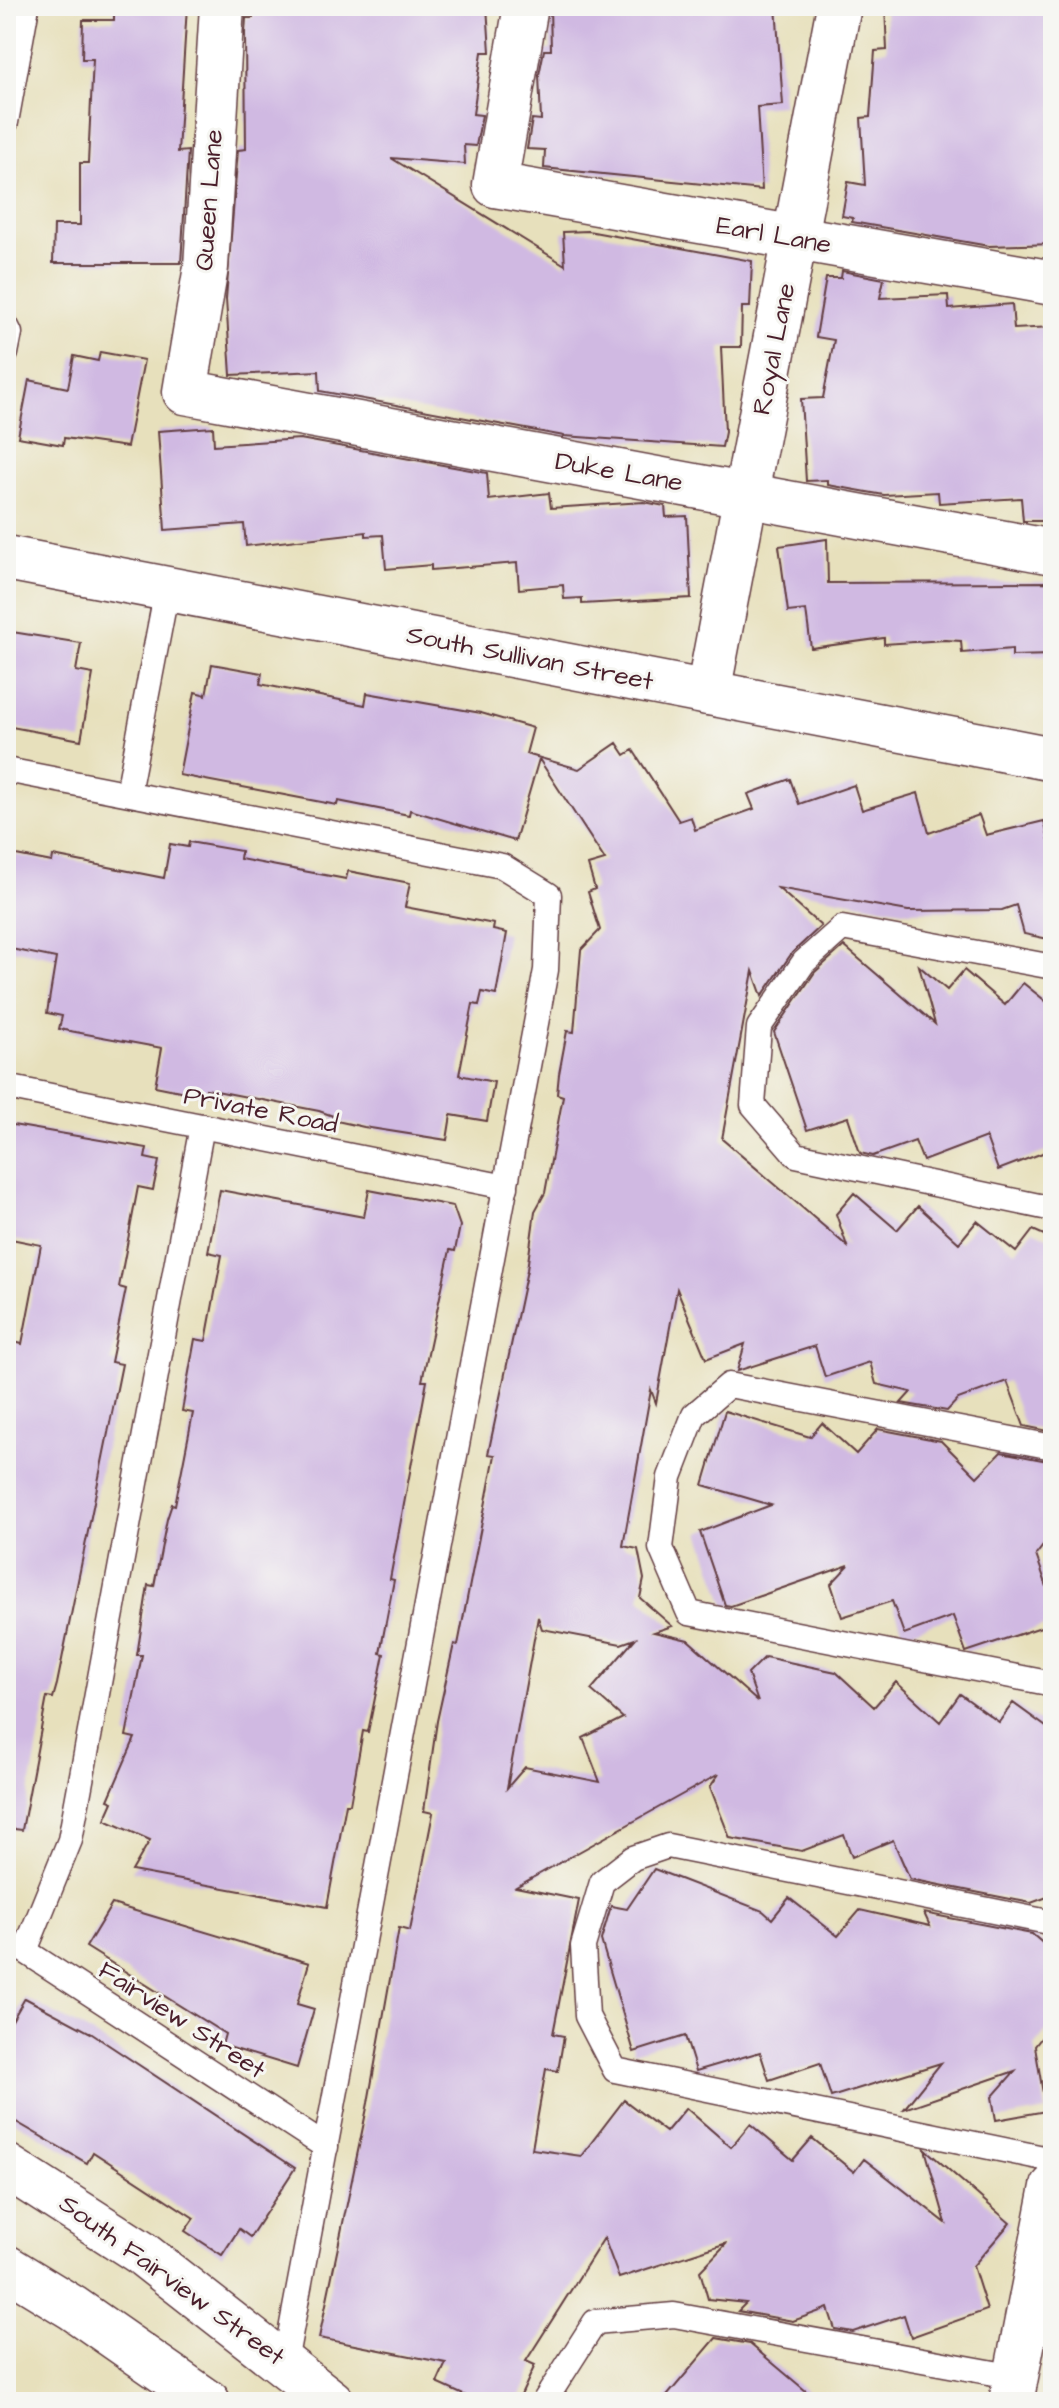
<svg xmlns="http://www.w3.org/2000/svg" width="1059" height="2408" font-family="'Architects Daughter',sans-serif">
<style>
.building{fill:#d0b9e2;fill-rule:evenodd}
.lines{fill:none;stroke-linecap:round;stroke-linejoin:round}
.service-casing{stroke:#623c41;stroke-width:27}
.minor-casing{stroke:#623c41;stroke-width:47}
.secondary-casing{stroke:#623c41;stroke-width:47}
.service{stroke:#fff;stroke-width:24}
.minor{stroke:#fff;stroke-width:44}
.secondary{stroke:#fff;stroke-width:44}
.labels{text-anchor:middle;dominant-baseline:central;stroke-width:6;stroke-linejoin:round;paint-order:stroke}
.street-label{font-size:26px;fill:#4a1f2b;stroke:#f6f6f2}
</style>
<rect width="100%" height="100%" fill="#f6f6f2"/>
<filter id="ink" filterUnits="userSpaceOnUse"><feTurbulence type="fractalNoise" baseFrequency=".0125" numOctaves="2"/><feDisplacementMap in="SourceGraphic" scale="16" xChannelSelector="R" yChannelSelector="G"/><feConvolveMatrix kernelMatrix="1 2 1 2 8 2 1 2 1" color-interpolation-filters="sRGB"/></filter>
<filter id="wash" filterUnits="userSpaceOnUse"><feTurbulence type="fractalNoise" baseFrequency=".006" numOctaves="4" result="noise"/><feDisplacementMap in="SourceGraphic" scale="32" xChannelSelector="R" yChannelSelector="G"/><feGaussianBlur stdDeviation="1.8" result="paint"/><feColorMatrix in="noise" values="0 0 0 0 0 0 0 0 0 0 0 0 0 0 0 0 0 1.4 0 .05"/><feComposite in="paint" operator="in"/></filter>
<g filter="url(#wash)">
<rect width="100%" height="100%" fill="#e7e0bc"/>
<g id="blocks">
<!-- building -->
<g class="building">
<path d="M 114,6 L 187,6 L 178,152 L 188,151 L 181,263 L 53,263 L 54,225 L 80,225 L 80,163 L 88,163 L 93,59 L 82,59 L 83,20 L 114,20 Z"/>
<path d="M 253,6 L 487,6 L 490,52 L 482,52 L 473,114 L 482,115 L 476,146 L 464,145 L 465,164 L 391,158 L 565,265 L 563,232 L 588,231 L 752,261 L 750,307 L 742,307 L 741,347 L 721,347 L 725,432 L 722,447 L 564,436 L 320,391 L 319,371 L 231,375 L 226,299 L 238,150 L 246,149 L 245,33 L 246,18 L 253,18 Z"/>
<path d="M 550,6 L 776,6 L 783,105 L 757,107 L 762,190 L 544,168 L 545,150 L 527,149 L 532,119 L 541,120 L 539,75 L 544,50 L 551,50 Z"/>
<path d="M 885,6 L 1053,6 L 1053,244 L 989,246 L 852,222 L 853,218 L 842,216 L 848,182 L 865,185 L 861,118 L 870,117 L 875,51 L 887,50 Z"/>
<path d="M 842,271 L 884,279 L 880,298 L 948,295 L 949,309 L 1012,304 L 1014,329 L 1053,327 L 1053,521 L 1023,521 L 1021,498 L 939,503 L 938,492 L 884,495 L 828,485 L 828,480 L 806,481 L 801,399 L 823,398 L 834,340 L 816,337 L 826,278 L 841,278 Z"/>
<path d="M 100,352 L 144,360 L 127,447 L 64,438 L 63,445 L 18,437 L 29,380 L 68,388 L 74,356 L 98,361 Z"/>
<path d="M 213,427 L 214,445 L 300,439 L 487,473 L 489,500 L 549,493 L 551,508 L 644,502 L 665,506 L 666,517 L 687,516 L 691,598 L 582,604 L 582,598 L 564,599 L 563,585 L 519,589 L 517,563 L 431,570 L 431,565 L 386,569 L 383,535 L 366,536 L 366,532 L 246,546 L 244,524 L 165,530 L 158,431 Z"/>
<path d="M 827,539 L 828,583 L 1053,582 L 1053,655 L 1012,656 L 1012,649 L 962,653 L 961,641 L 945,640 L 884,644 L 884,638 L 811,648 L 806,610 L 788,612 L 779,546 Z"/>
<path d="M 6,631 L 81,643 L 76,671 L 93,674 L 81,740 L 6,726 Z"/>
<path d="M 212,664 L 262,673 L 260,684 L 365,705 L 367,693 L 481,713 L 533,728 L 526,754 L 579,769 L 617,743 L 625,755 L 633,750 L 679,821 L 691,817 L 695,830 L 754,809 L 748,794 L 790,779 L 799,804 L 854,785 L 862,810 L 918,793 L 929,833 L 979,815 L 986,835 L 1044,821 L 1053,856 L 1053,940 L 1024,934 L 1016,905 L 1002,910 L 908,911 L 778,888 L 821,926 L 792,953 L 762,996 L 753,971 L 722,1139 L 847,1246 L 836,1214 L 854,1193 L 897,1230 L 918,1206 L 959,1243 L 977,1221 L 1016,1252 L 1033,1230 L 1053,1239 L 1053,1432 L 1024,1426 L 1007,1381 L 958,1399 L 947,1411 L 901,1403 L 911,1392 L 876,1384 L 870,1362 L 825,1377 L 815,1346 L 737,1371 L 745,1344 L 706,1359 L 677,1289 L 656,1403 L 651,1390 L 623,1546 L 638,1549 L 644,1579 L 640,1598 L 672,1626 L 654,1632 L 688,1640 L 758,1702 L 748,1674 L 765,1657 L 836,1672 L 874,1707 L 896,1682 L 940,1722 L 960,1694 L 999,1722 L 1013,1703 L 1053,1732 L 1053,1895 L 1031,1903 L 910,1879 L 893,1840 L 852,1857 L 844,1835 L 802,1851 L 730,1838 L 710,1787 L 719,1774 L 516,1887 L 579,1900 L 553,2034 L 564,2036 L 558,2071 L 546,2069 L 532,2149 L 581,2156 L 624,2100 L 666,2132 L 686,2108 L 731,2147 L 750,2124 L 793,2160 L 812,2138 L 854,2172 L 864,2159 L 946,2223 L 925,2149 L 1010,2223 L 973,2266 L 987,2310 L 911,2337 L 904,2315 L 853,2332 L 835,2329 L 828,2308 L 793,2321 L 738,2311 L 746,2303 L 708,2299 L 700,2271 L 727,2243 L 619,2278 L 604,2238 L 526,2361 L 535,2365 L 518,2402 L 479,2402 L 437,2383 L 446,2363 L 319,2338 L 368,2103 L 399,1928 L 410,1931 L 433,1813 L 424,1811 L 437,1721 L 454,1644 L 458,1645 L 495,1455 L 488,1454 L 527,1270 L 535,1211 L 545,1193 L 563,1096 L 557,1094 L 559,1074 L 567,1031 L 574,1032 L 581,950 L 600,930 L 588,892 L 595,889 L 588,865 L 605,860 L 539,759 L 515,841 L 410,810 L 409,815 L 338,801 L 337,805 L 179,775 L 195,692 L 206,695 ZM 538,1617 L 542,1629 L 621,1644 L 635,1639 L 591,1690 L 623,1718 L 583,1738 L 600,1782 L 525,1767 L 507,1788 Z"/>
<path d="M 189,842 L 241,851 L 240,859 L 346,879 L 348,871 L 410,883 L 405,907 L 494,924 L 493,930 L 507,933 L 496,995 L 482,992 L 479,1005 L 473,1004 L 459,1075 L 494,1082 L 487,1121 L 451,1115 L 447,1140 L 364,1127 L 332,1120 L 333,1116 L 319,1111 L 206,1089 L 205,1096 L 155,1086 L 162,1048 L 59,1029 L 62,1016 L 47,1013 L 56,958 L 6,948 L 6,853 L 52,862 L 53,856 L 164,878 L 170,844 L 188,847 Z"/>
<path d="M 844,946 L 935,1024 L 919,966 L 947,990 L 964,970 L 1005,1005 L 1023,983 L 1053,1007 L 1053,1149 L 998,1170 L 986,1137 L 923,1161 L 915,1141 L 873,1156 L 860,1153 L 848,1117 L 807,1130 L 774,1032 L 815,972 Z"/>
<path d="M 13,1125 L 147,1148 L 145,1158 L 159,1161 L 153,1190 L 138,1187 L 119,1287 L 126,1289 L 111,1362 L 122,1364 L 57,1684 L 53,1698 L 47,1697 L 22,1830 L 6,1828 L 6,1360 L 10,1361 L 14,1342 L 22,1344 L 41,1245 L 6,1238 L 6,1126 Z"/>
<path d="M 220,1190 L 364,1217 L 369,1190 L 453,1206 L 460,1226 L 455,1251 L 450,1250 L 422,1381 L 427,1381 L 390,1579 L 394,1580 L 380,1653 L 384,1654 L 368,1732 L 363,1731 L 350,1804 L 346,1804 L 327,1907 L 132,1871 L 150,1840 L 105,1820 L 113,1802 L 108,1800 L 135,1738 L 126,1736 L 142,1655 L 137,1655 L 148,1585 L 154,1586 L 167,1519 L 172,1504 L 175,1505 L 193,1413 L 182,1411 L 195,1339 L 206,1341 L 222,1255 L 208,1252 Z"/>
<path d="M 725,1411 L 810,1437 L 822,1423 L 856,1454 L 878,1429 L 941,1441 L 977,1477 L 1001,1452 L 1053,1462 L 1053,1533 L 1036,1555 L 1053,1604 L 1053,1623 L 966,1652 L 953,1616 L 904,1634 L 892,1601 L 842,1617 L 831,1584 L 849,1565 L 731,1606 L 725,1605 L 700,1532 L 771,1505 L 703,1485 Z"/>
<path d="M 654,1869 L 763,1911 L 772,1919 L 789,1898 L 838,1936 L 860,1910 L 930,1926 L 924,1913 L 1032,1934 L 1053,1952 L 1053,2023 L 1035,2046 L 1046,2111 L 996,2120 L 992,2097 L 1015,2071 L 904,2109 L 941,2063 L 831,2097 L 820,2063 L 769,2080 L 760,2052 L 696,2071 L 685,2036 L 634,2052 L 601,1940 L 611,1906 L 627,1909 Z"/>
<path d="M 112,1904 L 309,1963 L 297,2004 L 314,2009 L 297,2068 L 222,2045 L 225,2034 L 86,1947 Z"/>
<path d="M 25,1998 L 89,2032 L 295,2168 L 250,2237 L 239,2229 L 222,2255 L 185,2231 L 194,2218 L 93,2152 L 87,2163 L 6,2116 L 6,2031 Z"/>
<path d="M 716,2338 L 750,2344 L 819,2402 L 662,2402 Z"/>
</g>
</g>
</g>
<g filter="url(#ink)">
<use href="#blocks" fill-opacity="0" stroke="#623c41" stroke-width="2"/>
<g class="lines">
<defs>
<g id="service">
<path d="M 6,122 L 27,6"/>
<path d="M 6,325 L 10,333 L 6,353"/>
<path d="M 6,770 L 502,866 L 549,895 L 546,970 L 285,2362"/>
<path d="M 128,793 L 167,589"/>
<path d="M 1053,967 L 842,928 L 804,962 L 759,1027 L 753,1105 L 796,1155 L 1053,1209"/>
<path d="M 6,1087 L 506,1187"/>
<path d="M 1053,1447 L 729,1385 L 694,1415 L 670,1477 L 661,1548 L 689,1613 L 1053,1684"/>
<path d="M 1053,1923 L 668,1846 L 633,1858 L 602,1882 L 583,1946 L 587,2016 L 615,2070 L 1053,2160"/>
<path d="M 6,1942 L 25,1951 L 326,2147"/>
<path d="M 25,1951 L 70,1840 L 202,1126"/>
<path d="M 544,2402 L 595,2322 L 674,2315 L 1016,2377"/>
</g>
<g id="minor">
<path d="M 222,6 L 206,267 L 185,392 L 1053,552"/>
<path d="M 526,6 L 495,185 L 1053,283"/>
<path d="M 6,558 L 1053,759"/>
<path d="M 708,693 L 839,6"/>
<path d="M 1011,2402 L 1053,2187"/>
</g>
<g id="secondary">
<path d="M 6,2166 L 140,2252 L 332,2402"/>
<path d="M 6,2267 L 73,2308 L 208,2402"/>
</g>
</defs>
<!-- service casing -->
<use href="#service" class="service-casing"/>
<!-- minor casing -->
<use href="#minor" class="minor-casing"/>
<!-- secondary casing -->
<use href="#secondary" class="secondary-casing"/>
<!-- service -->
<use href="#service" class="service"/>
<!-- minor -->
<use href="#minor" class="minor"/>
<!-- secondary -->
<use href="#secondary" class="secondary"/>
</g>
</g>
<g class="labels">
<!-- street labels -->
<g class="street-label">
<text transform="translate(209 200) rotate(-86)">Queen Lane</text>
<text transform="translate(774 235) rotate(10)">Earl Lane</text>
<text transform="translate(774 349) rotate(-79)">Royal Lane</text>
<text transform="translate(619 472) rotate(10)">Duke Lane</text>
<text transform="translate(530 658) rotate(11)">South Sullivan Street</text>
<text transform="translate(261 1110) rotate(11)">Private Road</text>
<text transform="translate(182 2020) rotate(33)">Fairview Street</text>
<text transform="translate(172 2280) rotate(36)">South Fairview Street</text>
</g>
</g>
<!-- margin -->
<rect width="1059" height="2408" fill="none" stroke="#f6f6f2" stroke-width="32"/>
</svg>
